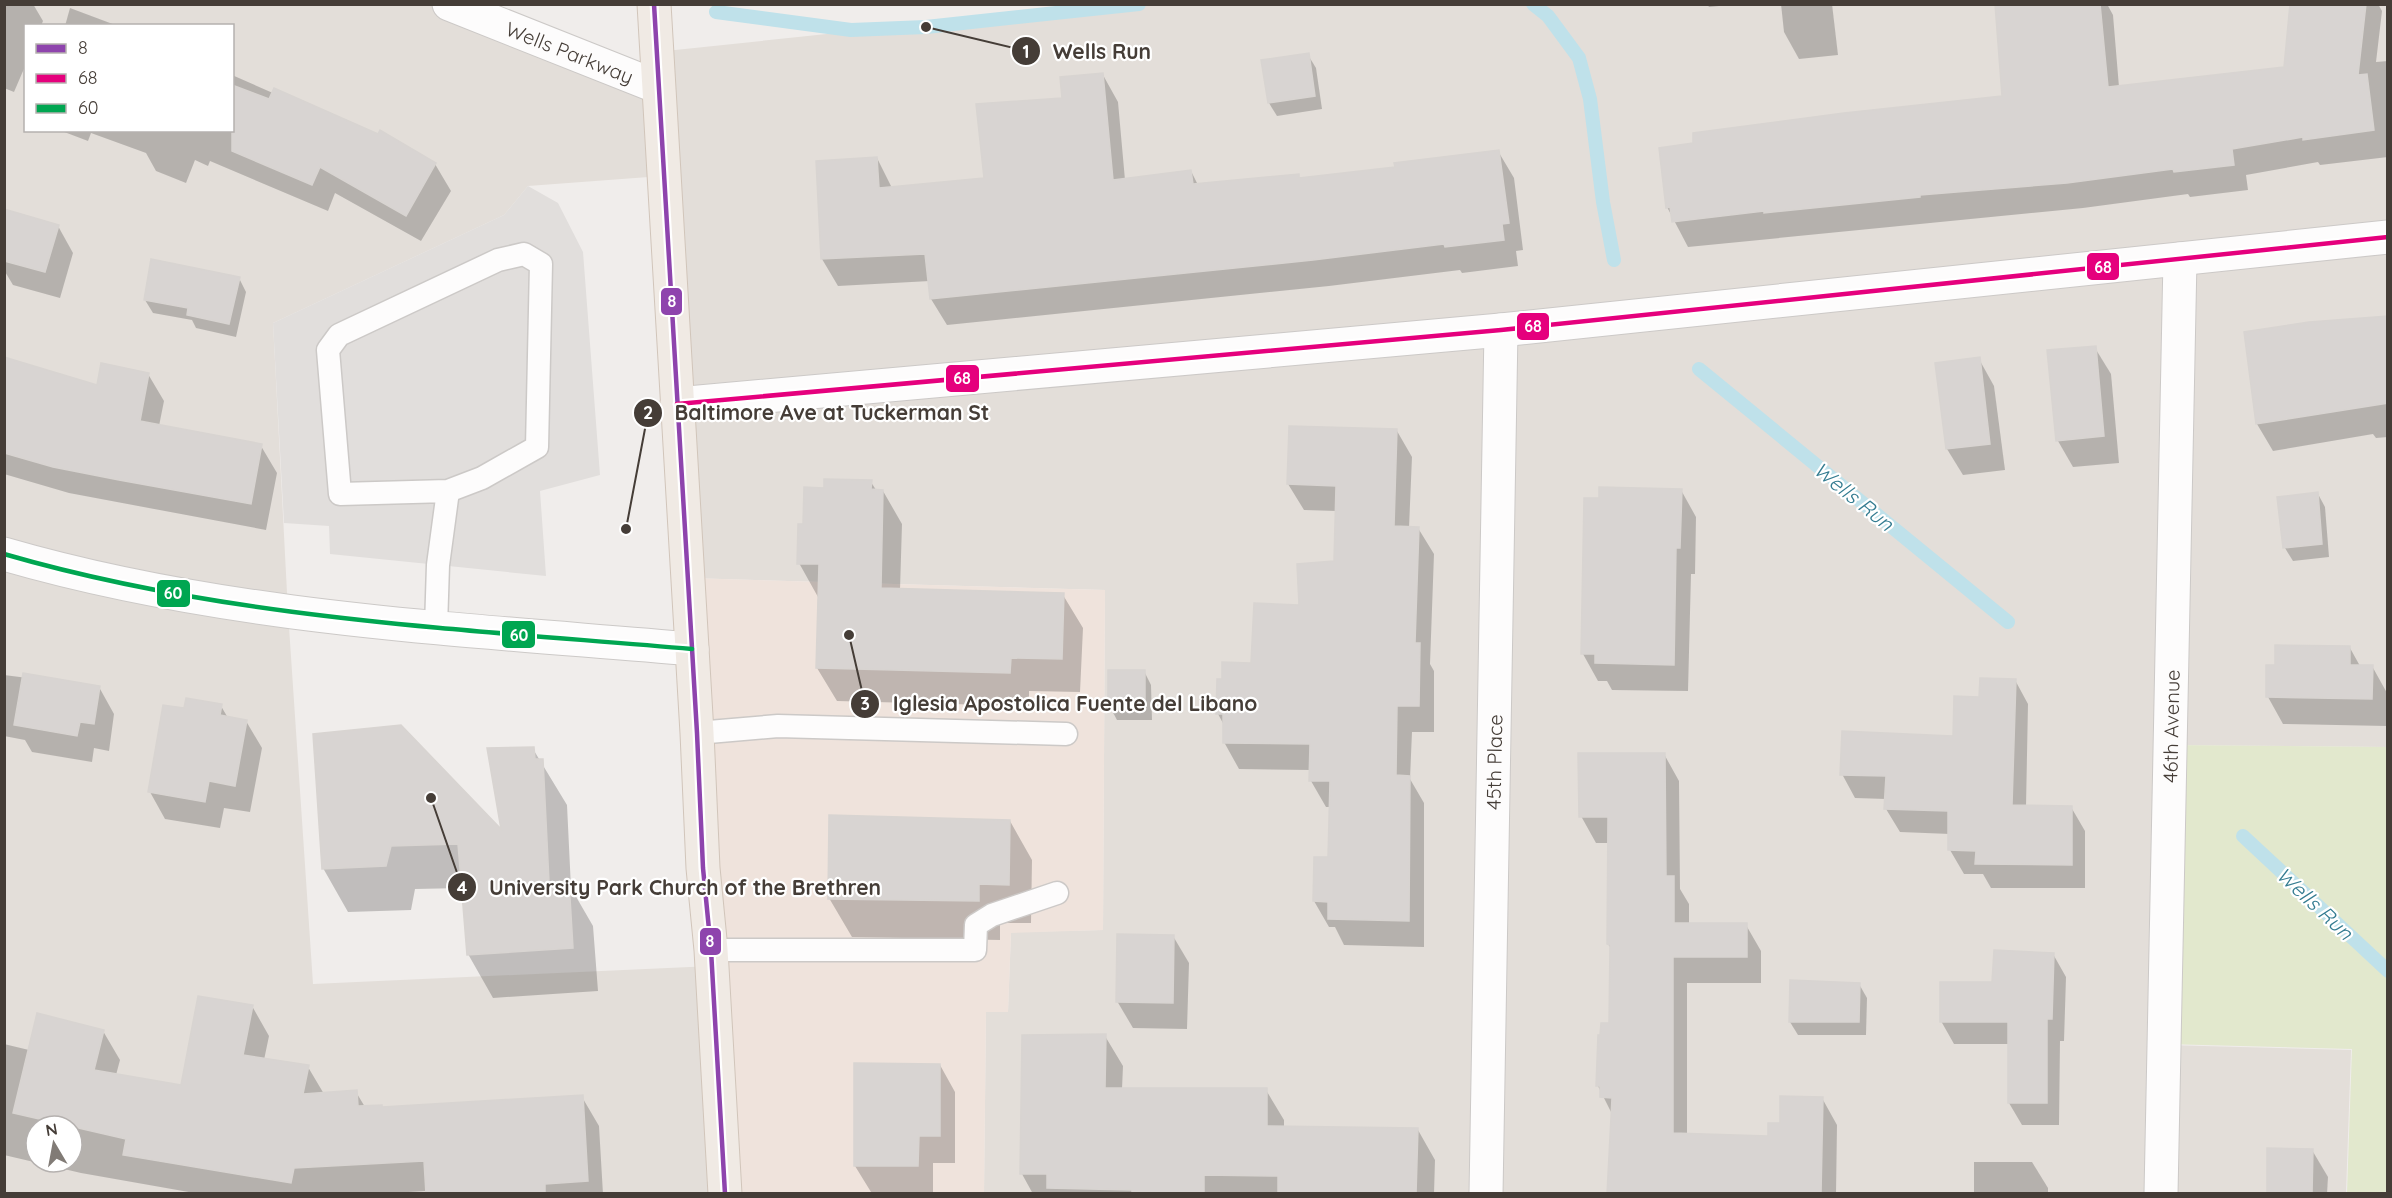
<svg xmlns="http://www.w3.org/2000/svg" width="2392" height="1198" font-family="Quicksand,sans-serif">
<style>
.residential{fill:#e3ded9;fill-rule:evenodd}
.commercial{fill:#efe3dc}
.green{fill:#e2e8cd}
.parking{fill:#e1dedc}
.shadow{fill:#0003;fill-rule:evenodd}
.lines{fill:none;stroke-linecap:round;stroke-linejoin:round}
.stream{stroke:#bfe1ea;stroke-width:14}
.building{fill:#d8d4d2;stroke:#d8d4d1;stroke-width:1.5}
.service-casing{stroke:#ccc9c7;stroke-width:25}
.minor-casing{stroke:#ccc9c7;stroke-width:35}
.primary-casing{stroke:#d1c5ba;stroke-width:35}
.service{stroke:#fdfcfc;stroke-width:22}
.minor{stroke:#fdfcfc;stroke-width:33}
.primary{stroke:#f0eae4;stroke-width:33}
.bus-1-casing{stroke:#fff;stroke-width:9}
.bus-2-casing{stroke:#fff;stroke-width:9}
.bus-3-casing{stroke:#fff;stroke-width:9}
.bus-1{stroke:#8e44ad;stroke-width:4.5}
.bus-2{stroke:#e5007d;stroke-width:4.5}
.bus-3{stroke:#00a651;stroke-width:4.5}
.labels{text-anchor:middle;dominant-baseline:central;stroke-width:4.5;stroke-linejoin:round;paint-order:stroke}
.street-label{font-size:20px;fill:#453d37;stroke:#fff}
.water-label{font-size:21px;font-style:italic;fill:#347c91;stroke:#fff}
.leader{fill:none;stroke:#453d37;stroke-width:2}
.callout-dot{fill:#453d37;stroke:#fff;stroke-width:2}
.mark-label{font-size:18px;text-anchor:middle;font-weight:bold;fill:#fff}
.callout-label{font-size:21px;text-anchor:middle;font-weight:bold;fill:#453d37;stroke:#fff;stroke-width:4.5;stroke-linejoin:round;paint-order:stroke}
.line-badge{stroke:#fff;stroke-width:2}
.badge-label{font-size:16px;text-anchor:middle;font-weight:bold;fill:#fff}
</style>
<rect width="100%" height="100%" fill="#f0edeb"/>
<!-- residential -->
<path class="residential" d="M 1112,4 L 2387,5 L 2387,747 L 2170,745 L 2166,1045 L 2351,1050 L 2346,1193 L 984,1193 L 986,1012 L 1008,1011 L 1011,932 L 1103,930 L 1105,590 L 688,578 L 662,176 L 528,186 L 504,215 L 273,323 L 288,612 L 313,984 L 712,966 L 725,1193 L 5,1194 L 5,5 L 449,5 L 657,87 L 656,52 ZM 26,26 L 232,26 L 232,130 L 26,130 ZM 36,1126 L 72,1126 L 72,1162 L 36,1162 Z"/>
<!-- commercial -->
<path class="commercial" d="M 688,578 L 1105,590 L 1103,930 L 1011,933 L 1008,1012 L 986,1012 L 984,1193 L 725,1193 Z"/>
<!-- green -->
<path class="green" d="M 2169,745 L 2387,747 L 2387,1193 L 2347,1193 L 2352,1049 L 2165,1044 Z"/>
<!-- parking -->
<path class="parking" d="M 528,186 L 558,203 L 583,252 L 600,475 L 540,491 L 546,576 L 330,554 L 329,526 L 284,523 L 273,323 L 504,215 Z"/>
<!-- shadow -->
<g class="shadow">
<path d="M 4,4 L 33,4 L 43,21 L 41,26 L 26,26 L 26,64 L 14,92 L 4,88 Z"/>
<path d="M 1707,4 L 1739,4 L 1709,7 Z"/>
<path d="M 1781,4 L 1832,4 L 1838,55 L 1799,59 L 1784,32 Z"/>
<path d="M 1996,4 L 2107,4 L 2113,15 L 2119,87 L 2285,68 L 2292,4 L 2378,4 L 2382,11 L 2376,62 L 2388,61 L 2388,157 L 2320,165 L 2318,162 L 2246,175 L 2248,190 L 2190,197 L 2188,194 L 2083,208 L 1688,247 L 1667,207 L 2004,98 Z"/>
<path d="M 70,8 L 118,26 L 65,26 Z"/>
<path d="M 1308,55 L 1316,68 L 1322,109 L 1277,116 L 1269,103 L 1263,61 Z"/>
<path d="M 232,75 L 435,164 L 451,191 L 421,241 L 335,193 L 328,211 L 210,161 L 208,166 L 195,160 L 186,183 L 156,171 L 146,153 L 91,133 L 88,141 L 59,130 L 232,130 Z"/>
<path d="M 1103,75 L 1118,102 L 1125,180 L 1191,171 L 1198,185 L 1300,179 L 1396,169 L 1498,151 L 1514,178 L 1523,250 L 1516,251 L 1518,266 L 1462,273 L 1460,270 L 1329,286 L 947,325 L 931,299 L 930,281 L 838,286 L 822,259 L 817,162 L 877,158 L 892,188 L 985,179 L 1064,99 Z"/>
<path d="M 58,226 L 73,253 L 60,298 L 13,285 L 4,270 L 4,234 Z"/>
<path d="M 239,278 L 246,292 L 236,337 L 196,328 L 192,320 L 153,313 L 145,300 Z"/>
<path d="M 2388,317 L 2388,437 L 2376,438 L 2373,434 L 2273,451 L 2257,424 L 2245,334 Z"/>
<path d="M 2095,348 L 2111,374 L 2119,463 L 2073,467 L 2058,441 Z"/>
<path d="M 4,358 L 98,387 L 148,374 L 164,401 L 159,426 L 261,446 L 277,473 L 266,530 L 69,493 L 4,474 Z"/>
<path d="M 1979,359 L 1994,386 L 2005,470 L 1963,475 L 1947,449 Z"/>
<path d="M 1397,431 L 1412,457 L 1409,528 L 1418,528 L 1434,554 L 1430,664 L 1434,671 L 1434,732 L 1412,732 L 1410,779 L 1424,803 L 1424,947 L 1344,945 L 1335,927 L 1329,927 L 1314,901 L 1330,859 L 1331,807 L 1326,807 L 1311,781 L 1311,770 L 1239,769 L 1224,742 L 1224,725 L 1218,714 L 1252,664 L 1335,562 L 1337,511 L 1304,510 L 1288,484 Z"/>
<path d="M 871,482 L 876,490 L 883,491 L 902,524 L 900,590 L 1063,595 L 1083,628 L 1080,692 L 1029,691 L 1029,706 L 837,701 L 817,668 L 818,597 L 799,563 L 804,526 L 825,489 Z"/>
<path d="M 1681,490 L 1696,517 L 1695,574 L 1691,574 L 1688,691 L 1612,690 L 1607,681 L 1598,681 L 1583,654 L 1600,500 Z"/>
<path d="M 2318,494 L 2325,507 L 2329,557 L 2293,561 L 2285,548 Z"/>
<path d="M 2350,648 L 2360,666 L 2372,666 L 2387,693 L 2387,726 L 2283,724 L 2268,697 Z"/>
<path d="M 1144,671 L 1151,685 L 1152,720 L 1117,720 L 1110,707 Z"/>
<path d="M 4,675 L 99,687 L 114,714 L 109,751 L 94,748 L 92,762 L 32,752 L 25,740 L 4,736 Z"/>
<path d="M 2015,680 L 2028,704 L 2026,807 L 2071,807 L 2085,831 L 2085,888 L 1991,888 L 1983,874 L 1964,874 L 1950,850 L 1950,834 L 1900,832 L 1886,809 L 1886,799 L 1855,798 L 1842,774 L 1955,738 L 1981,698 Z"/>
<path d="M 221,706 L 228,718 L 246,721 L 262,748 L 250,812 L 224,808 L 220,828 L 165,819 L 150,792 L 185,710 Z"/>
<path d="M 315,735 L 503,833 L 533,749 L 567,805 L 571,888 L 593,926 L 598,991 L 493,998 L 468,954 L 463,888 L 415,889 L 411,910 L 348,912 L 323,868 Z"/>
<path d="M 1664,754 L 1679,781 L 1680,889 L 1689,904 L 1689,924 L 1746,925 L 1761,951 L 1761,983 L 1687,983 L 1687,1135 L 1769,1137 L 1782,1124 L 1822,1098 L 1837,1125 L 1836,1194 L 1608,1194 L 1613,1116 L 1598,1086 L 1611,1025 L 1612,950 L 1608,944 L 1609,843 L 1596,843 L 1581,816 Z"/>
<path d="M 1010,821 L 1032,860 L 1031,923 L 1000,923 L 1000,940 L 852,937 L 829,898 Z"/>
<path d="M 1173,936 L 1189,963 L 1187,1029 L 1133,1028 L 1117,1001 Z"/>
<path d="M 2053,954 L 2066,977 L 2064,1041 L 2060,1041 L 2059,1125 L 2022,1125 L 2009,1103 L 2010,1044 L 1954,1044 L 1941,1021 L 1994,984 Z"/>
<path d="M 1859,984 L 1867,998 L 1866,1035 L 1798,1035 L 1790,1022 Z"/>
<path d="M 252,1006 L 269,1036 L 264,1060 L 308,1067 L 324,1094 L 356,1092 L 365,1107 L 382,1108 L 582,1097 L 599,1126 L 603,1194 L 427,1194 L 427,1191 L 372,1194 L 200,1194 L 81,1173 L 4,1155 L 4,1044 L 29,1050 L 103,1031 L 120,1060 L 116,1075 L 183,1087 ZM 36,1126 L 72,1126 L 72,1162 L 36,1162 Z"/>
<path d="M 1105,1036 L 1123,1066 L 1122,1089 L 1266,1090 L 1284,1120 L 1284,1127 L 1418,1130 L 1435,1160 L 1434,1194 L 1033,1194 L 1022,1174 Z"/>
<path d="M 940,1065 L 955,1092 L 955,1163 L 933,1163 L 933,1192 L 871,1192 L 855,1166 Z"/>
<path d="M 2312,1150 L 2328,1177 L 2327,1194 L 2268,1194 Z"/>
<path d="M 1974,1162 L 2032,1162 L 2048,1188 L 2048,1194 L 1974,1194 Z"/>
</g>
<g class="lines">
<!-- stream -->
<g class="stream">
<path d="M 1533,4 L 1548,16 L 1579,58 L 1590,99 L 1603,202 L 1614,260"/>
<path d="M 716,12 L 851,30 L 926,27 L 1139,4"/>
<path d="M 1699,369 L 2008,622"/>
<path d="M 2243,836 L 2388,971"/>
</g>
</g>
<!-- building -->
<g class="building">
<path d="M 1995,4 L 2100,4 L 2108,87 L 2284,67 L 2290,4 L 2366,4 L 2358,75 L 2367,74 L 2374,130 L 2303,140 L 2303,137 L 2232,149 L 2234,165 L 2174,172 L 2173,169 L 2067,183 L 1920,195 L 1920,197 L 1764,213 L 1764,211 L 1672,222 L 1670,207 L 1666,208 L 1659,148 L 1693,143 L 1693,133 L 1844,113 L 2002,96 Z"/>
<path d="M 1309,53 L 1315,96 L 1268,103 L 1261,60 Z"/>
<path d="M 1103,73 L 1113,180 L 1191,170 L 1193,184 L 1299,174 L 1299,178 L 1395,167 L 1394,163 L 1499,150 L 1509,223 L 1502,224 L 1504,240 L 1445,247 L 1444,244 L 1313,260 L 930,299 L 925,254 L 821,259 L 816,161 L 877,157 L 879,188 L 984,178 L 976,104 L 1062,98 L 1060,77 Z"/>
<path d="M 232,85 L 269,99 L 274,88 L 378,134 L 380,130 L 436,163 L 406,216 L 320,167 L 312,185 L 232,151 Z"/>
<path d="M 4,209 L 59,225 L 45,272 L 4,261 Z"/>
<path d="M 151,259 L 240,277 L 229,324 L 187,315 L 188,308 L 144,300 Z"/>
<path d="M 2388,316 L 2388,403 L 2256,424 L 2244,332 L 2309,322 Z"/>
<path d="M 2096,346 L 2104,436 L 2056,441 L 2047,350 Z"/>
<path d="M 4,357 L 97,385 L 101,363 L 149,373 L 140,421 L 262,444 L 251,504 L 119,480 L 53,467 L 4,453 Z"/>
<path d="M 1980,357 L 1990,444 L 1946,449 L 1935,363 Z"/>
<path d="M 1289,426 L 1397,429 L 1394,526 L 1419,527 L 1415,643 L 1420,643 L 1419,706 L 1397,706 L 1396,775 L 1410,776 L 1409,921 L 1328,919 L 1328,902 L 1313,901 L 1314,857 L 1328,857 L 1330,781 L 1309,781 L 1310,744 L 1223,743 L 1223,714 L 1216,714 L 1217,679 L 1222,679 L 1222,662 L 1251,663 L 1254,603 L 1299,605 L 1297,564 L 1334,561 L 1336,486 L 1287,484 Z"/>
<path d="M 824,479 L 872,480 L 871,489 L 883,490 L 881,588 L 1064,593 L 1062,659 L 1011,658 L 1010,673 L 816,668 L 819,564 L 797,564 L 798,524 L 803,524 L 804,487 L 824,488 Z"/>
<path d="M 1599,487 L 1682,489 L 1680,548 L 1676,548 L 1674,665 L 1595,663 L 1595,654 L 1581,654 L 1584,498 L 1599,498 Z"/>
<path d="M 2318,492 L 2322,544 L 2283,548 L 2277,497 Z"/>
<path d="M 2275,645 L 2350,646 L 2350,665 L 2373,665 L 2372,699 L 2266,697 L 2266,665 L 2275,665 Z"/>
<rect x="1108" y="670" width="37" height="37"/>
<path d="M 23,673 L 100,686 L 94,724 L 80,722 L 77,736 L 14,725 Z"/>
<path d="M 1980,678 L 2016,679 L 2012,805 L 2072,806 L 2072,865 L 1975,864 L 1976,851 L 1948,850 L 1948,811 L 1884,809 L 1886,776 L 1840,775 L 1842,731 L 1953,736 L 1954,696 L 1979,697 Z"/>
<path d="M 186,698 L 222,704 L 220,715 L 247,720 L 235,786 L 209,781 L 205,802 L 148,792 L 163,705 L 184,708 Z"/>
<path d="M 401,725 L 501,829 L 487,748 L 534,747 L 535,759 L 543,759 L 549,882 L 569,881 L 573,948 L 467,955 L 458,844 L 391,846 L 386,866 L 322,869 L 313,734 Z"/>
<path d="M 1578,753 L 1665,753 L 1666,876 L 1674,876 L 1674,923 L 1747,923 L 1747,957 L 1673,957 L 1673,1133 L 1768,1136 L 1768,1123 L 1780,1123 L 1780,1096 L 1823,1097 L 1821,1194 L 1607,1194 L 1612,1098 L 1600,1097 L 1600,1086 L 1596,1086 L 1598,1035 L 1600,1035 L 1601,1023 L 1609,1023 L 1610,945 L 1607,944 L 1608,817 L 1579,817 Z"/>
<path d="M 829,815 L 1010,820 L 1009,885 L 979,884 L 979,901 L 828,899 Z"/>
<path d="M 1117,934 L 1174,935 L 1173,1003 L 1116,1002 Z"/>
<path d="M 1994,950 L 2054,953 L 2052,1019 L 2047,1019 L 2047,1103 L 2008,1103 L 2008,1022 L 1940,1022 L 1940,982 L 1992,982 Z"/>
<path d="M 1790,980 L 1860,983 L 1859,1022 L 1789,1022 Z"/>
<path d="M 198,996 L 253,1005 L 243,1055 L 309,1065 L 303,1094 L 357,1090 L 358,1106 L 382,1105 L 382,1107 L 583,1095 L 588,1181 L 545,1184 L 545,1194 L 426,1194 L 424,1161 L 294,1168 L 291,1183 L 123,1155 L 126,1139 L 13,1113 L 37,1013 L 104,1030 L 94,1070 L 181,1085 Z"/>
<path d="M 1106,1034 L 1105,1088 L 1267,1088 L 1267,1126 L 1418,1128 L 1416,1194 L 1278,1194 L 1278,1176 L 1204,1175 L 1204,1194 L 1132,1194 L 1132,1190 L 1047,1188 L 1047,1174 L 1020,1174 L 1022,1035 Z"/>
<path d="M 854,1063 L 940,1064 L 940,1136 L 919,1136 L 918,1166 L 854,1166 Z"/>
<path d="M 2267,1148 L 2313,1149 L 2312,1194 L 2267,1194 Z"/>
</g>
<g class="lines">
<defs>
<g id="service">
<path d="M 436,627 L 438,565 L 448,491 L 482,478 L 537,447 L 541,264 L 524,254 L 498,260 L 339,335 L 328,350 L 340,494 L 448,491"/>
<path d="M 697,733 L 778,726 L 1066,734"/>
<path d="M 711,950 L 975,950 L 976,925 L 992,915 L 1057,893"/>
</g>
<g id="minor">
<path id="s1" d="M 449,4 L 658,87"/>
<path d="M 677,404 L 1501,330 L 2388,237"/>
<path d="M 4,554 C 228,619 462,629 692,649"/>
<path id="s2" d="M 1486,1194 L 1501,330"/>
<path id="s3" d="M 2161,1194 L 2180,259"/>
</g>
<path id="primary" d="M 654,4 L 697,733 L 703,868 L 711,950 L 725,1194"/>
</defs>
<!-- service casing -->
<use href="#service" class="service-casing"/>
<!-- minor casing -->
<use href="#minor" class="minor-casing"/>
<!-- primary casing -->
<use href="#primary" class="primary-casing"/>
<!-- service -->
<use href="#service" class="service"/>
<!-- minor -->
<use href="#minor" class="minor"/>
<!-- primary -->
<use href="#primary" class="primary"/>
<defs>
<path id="bus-1" d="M 654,4 L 697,733 L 703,868 L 711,950 L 725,1194"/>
<path id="bus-2" d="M 677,404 L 1501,330 L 2388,237"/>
<path id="bus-3" d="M 4,554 C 228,619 462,629 692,649"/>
</defs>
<!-- bus-1 casing -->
<use href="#bus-1" class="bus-1-casing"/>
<!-- bus-2 casing -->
<use href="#bus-2" class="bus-2-casing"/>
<!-- bus-3 casing -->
<use href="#bus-3" class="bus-3-casing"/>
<!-- bus-1 -->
<use href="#bus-1" class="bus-1"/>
<!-- bus-2 -->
<use href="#bus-2" class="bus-2"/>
<!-- bus-3 -->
<use href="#bus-3" class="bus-3"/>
</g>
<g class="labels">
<!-- street labels -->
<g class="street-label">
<text stroke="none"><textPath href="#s1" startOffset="130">Wells Parkway</textPath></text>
<text stroke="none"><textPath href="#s3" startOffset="468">46th Avenue</textPath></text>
<text stroke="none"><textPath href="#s2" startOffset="432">45th Place</textPath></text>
</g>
<!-- water labels -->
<g class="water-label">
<text transform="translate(1854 496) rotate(39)">Wells Run</text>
<text transform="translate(2315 903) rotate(43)">Wells Run</text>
</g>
</g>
<!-- callouts -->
<path class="leader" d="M926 27L1026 51M626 529L648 413M849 635L865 704M431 798L462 887"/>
<g class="callout-dot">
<circle cx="926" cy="27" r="6"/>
<circle cx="626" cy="529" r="6"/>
<circle cx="849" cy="635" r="6"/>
<circle cx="431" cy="798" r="6"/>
<circle cx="1026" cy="51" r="15"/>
<circle cx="648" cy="413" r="15"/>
<circle cx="865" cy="704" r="15"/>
<circle cx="462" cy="887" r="15"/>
</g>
<g class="mark-label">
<text x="1026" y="58">1</text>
<text x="648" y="419">2</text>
<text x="865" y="710">3</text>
<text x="462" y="894">4</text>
</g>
<g class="callout-label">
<text x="1102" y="59">Wells Run</text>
<text x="832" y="420">Baltimore Ave at Tuckerman St</text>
<text x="1075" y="711">Iglesia Apostolica Fuente del Libano</text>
<text x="685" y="895">University Park Church of the Brethren</text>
</g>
<g class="line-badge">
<rect x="2086" y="252" width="34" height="29" rx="6" fill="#e5007d"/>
<rect x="660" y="287" width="23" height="29" rx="6" fill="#8e44ad"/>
<rect x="1516" y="312" width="34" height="29" rx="6" fill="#e5007d"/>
<rect x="945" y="364" width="35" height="29" rx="6" fill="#e5007d"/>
<rect x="156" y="579" width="35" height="29" rx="6" fill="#00a651"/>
<rect x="501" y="620" width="35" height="29" rx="6" fill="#00a651"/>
<rect x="699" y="927" width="23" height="29" rx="6" fill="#8e44ad"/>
</g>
<g class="badge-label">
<text x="2103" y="273">68</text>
<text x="672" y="307">8</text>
<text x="1533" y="332">68</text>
<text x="962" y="384">68</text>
<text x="173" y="599">60</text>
<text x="519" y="641">60</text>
<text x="710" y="947">8</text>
</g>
<!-- border -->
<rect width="2392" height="1198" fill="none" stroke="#453d37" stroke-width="12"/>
<!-- legend -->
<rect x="24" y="24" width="210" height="108" fill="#ffffff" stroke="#b5b1af" stroke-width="1.5"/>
<rect x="36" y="44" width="30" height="9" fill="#8e44ad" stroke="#b5b1af" stroke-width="1.5"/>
<text x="78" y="54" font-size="18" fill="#453d37">8</text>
<rect x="36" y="74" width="30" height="9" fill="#e5007d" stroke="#b5b1af" stroke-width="1.5"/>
<text x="78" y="84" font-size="18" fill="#453d37">68</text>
<rect x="36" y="104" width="30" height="9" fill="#00a651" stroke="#b5b1af" stroke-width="1.5"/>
<text x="78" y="114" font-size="18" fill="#453d37">60</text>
<!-- north arrow -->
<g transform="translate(54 1144) rotate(350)"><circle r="28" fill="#ffffff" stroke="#b5b1af" stroke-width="1.5"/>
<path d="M0-4.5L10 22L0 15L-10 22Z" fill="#817b76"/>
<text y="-9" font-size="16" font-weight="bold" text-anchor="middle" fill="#453d37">N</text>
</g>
</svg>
